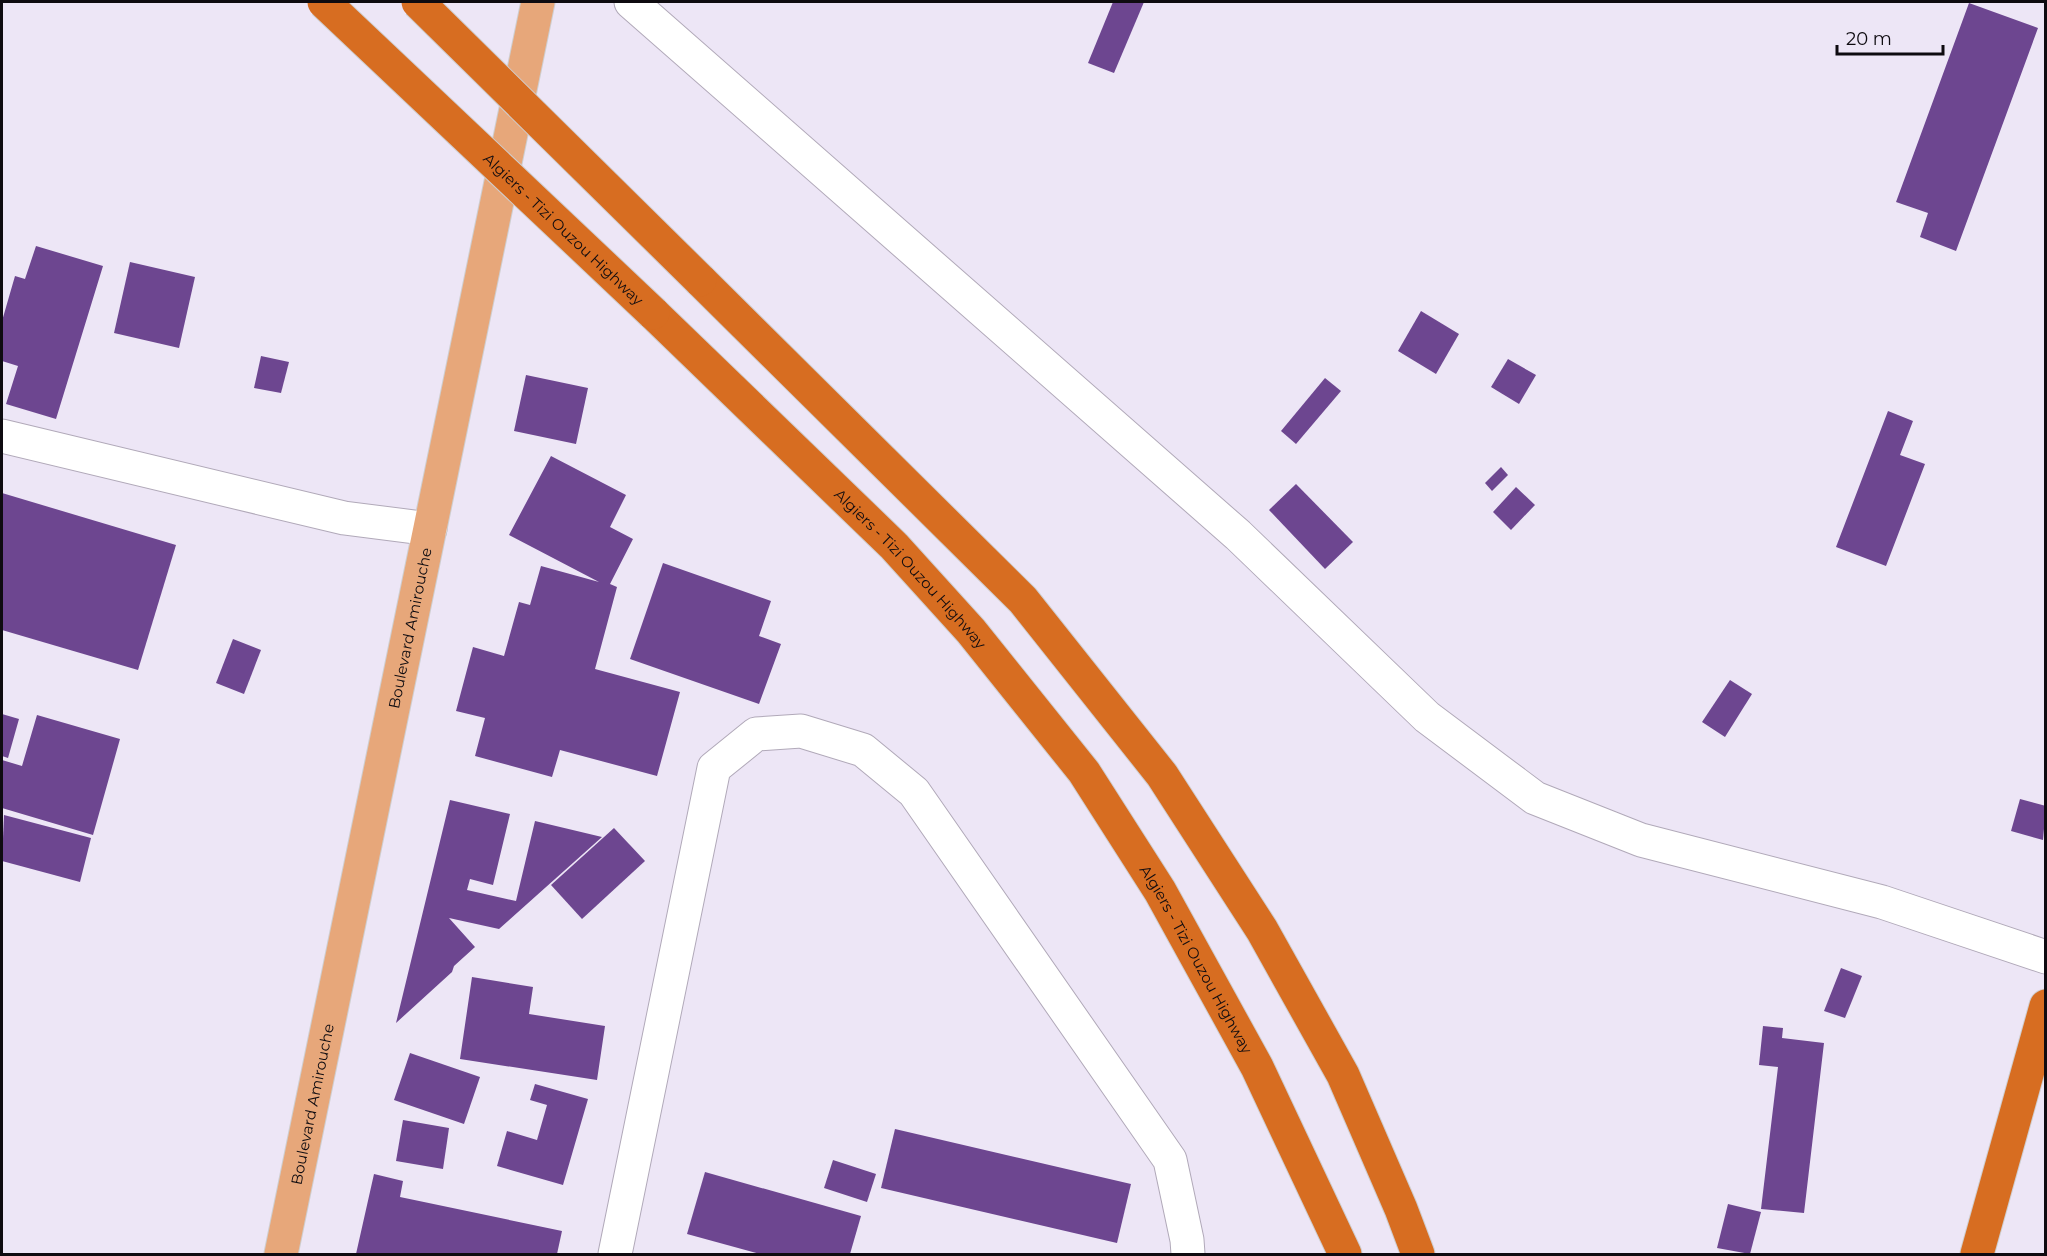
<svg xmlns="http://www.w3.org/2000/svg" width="2047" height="1256" font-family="Montserrat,sans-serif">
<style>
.building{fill:#6d4690}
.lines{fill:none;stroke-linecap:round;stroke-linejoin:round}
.street-casing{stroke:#b1a9b9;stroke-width:35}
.secondary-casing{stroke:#b1a9b9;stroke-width:35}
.primary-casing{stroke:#cfcecf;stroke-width:35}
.highway-casing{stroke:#cfcecf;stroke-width:35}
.street{stroke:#fff;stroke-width:33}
.secondary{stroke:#fff;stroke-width:33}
.primary{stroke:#e7a77a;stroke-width:33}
.highway{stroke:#d76d21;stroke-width:33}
.highway-bridge-casing{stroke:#cfcecf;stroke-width:35;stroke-linecap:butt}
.highway-bridge{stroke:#d76d21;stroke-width:33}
.labels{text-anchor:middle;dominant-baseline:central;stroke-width:6;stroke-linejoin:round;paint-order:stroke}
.street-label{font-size:15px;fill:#0e0b10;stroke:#ede6f6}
</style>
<rect width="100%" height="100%" fill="#ede6f6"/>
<!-- building -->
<g class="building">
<path d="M 1113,2 L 1144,2 L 1114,73 L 1088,63 Z"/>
<path d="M 1969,3 L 2038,28 L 1956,251 L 1920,237 L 1928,213 L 1896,202 Z"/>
<path d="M 36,246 L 103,266 L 56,419 L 6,404 L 18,366 L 2,361 L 2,321 L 15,276 L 25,279 Z"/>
<path d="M 130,262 L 195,277 L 179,348 L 114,333 Z"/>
<path d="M 1421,311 L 1459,334 L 1436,374 L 1398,351 Z"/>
<path d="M 261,356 L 289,362 L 281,393 L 254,388 Z"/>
<path d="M 1508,359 L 1536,375 L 1519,404 L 1491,387 Z"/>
<path d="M 526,375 L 588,388 L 576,444 L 514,431 Z"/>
<path d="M 1325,378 L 1341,391 L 1296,444 L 1281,431 Z"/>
<path d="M 1888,411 L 1913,421 L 1900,455 L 1925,464 L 1886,566 L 1836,547 Z"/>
<path d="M 551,456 L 626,495 L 610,527 L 633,539 L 610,584 L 617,587 L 595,669 L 680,692 L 657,776 L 560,750 L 552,777 L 475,756 L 485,718 L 456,711 L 473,647 L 504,656 L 519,602 L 530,605 L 541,566 L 599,582 L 509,535 Z"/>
<path d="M 1501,467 L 1508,475 L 1492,491 L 1485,483 Z"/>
<path d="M 1296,484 L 1353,542 L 1325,569 L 1269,510 Z"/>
<path d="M 1516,487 L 1535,505 L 1511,530 L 1493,512 Z"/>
<path d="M 2,493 L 176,545 L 138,670 L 2,630 Z"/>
<path d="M 663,563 L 771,601 L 759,636 L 781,644 L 759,704 L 630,659 Z"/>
<path d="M 233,639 L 261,650 L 244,694 L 216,683 Z"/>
<path d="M 1730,680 L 1752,694 L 1725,737 L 1702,722 Z"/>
<path d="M 2,714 L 19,719 L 8,758 L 2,756 Z"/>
<path d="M 37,715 L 120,739 L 93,835 L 2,808 L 2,760 L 22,766 Z"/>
<path d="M 2020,799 L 2046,806 L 2043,840 L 2011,831 Z"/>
<path d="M 450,800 L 510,814 L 493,885 L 470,879 L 467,890 L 516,901 L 535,821 L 602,837 L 499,929 L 449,918 L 475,947 L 454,966 L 452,972 L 396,1023 Z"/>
<path d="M 4,815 L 91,838 L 80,882 L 2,861 Z"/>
<path d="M 614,828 L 645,861 L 582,919 L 551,885 Z"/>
<path d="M 1841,968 L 1862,976 L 1845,1018 L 1824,1011 Z"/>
<path d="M 472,977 L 533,987 L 529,1014 L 605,1026 L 597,1080 L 460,1059 Z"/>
<path d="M 1763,1026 L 1783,1028 L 1782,1038 L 1824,1043 L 1804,1213 L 1761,1209 L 1778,1067 L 1759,1065 Z"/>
<path d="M 410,1053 L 480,1077 L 464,1124 L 394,1100 Z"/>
<path d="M 535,1084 L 588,1099 L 563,1185 L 497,1166 L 507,1131 L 537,1140 L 547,1105 L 530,1100 Z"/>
<path d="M 403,1120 L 449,1128 L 443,1169 L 396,1161 Z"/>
<path d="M 895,1129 L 1131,1184 L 1117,1243 L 881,1188 Z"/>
<path d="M 833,1160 L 876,1174 L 867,1202 L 824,1188 Z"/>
<path d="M 705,1172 L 861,1216 L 850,1254 L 760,1254 L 687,1234 Z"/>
<path d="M 374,1174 L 403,1181 L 400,1197 L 562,1231 L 557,1254 L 356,1254 Z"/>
<path d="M 1728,1204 L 1761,1212 L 1750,1254 L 1717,1248 Z"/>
</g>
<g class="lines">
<defs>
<g id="street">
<path d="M 2,436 L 344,518 L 430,529"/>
<path d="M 615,1254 L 714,768 L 756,734 L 801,731 L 863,750 L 914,792 L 1170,1160 L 1187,1240 L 1188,1254"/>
</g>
<path id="secondary" d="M 631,2 L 1238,535 L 1427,717 L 1535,798 L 1641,840 L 1882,902 L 2046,957"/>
<g id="primary">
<path id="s1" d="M 281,1254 L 538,2"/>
</g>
<g id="highway">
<path d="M 700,280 L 1023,600 L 1162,775 L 1262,930 L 1343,1075 L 1401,1209 L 1418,1254"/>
<path id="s2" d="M 653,313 L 894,546 L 971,631 L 1084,772 L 1160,891 L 1257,1067 L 1345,1254"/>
<path d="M 1977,1254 L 2046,1006"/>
</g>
</defs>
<!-- street casing -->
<use href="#street" class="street-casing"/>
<!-- secondary casing -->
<use href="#secondary" class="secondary-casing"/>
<!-- primary casing -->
<use href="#primary" class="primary-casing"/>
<!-- highway casing -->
<use href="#highway" class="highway-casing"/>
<!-- street -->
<use href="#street" class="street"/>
<!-- secondary -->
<use href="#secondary" class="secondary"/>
<!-- primary -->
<use href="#primary" class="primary"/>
<!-- highway -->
<use href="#highway" class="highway"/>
<defs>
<g id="highway-bridge">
<path id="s3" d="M 324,2 L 653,313"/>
<path d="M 418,2 L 700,280"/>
</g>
</defs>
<!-- highway-bridge casing -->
<use href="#highway-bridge" class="highway-bridge-casing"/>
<!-- highway-bridge -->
<use href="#highway-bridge" class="highway-bridge"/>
</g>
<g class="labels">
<!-- street labels -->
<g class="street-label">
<text stroke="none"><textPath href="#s3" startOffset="330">Algiers - Tizi Ouzou Highway</textPath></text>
<text stroke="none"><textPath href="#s2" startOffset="363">Algiers - Tizi Ouzou Highway</textPath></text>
<text stroke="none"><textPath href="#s1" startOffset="639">Boulevard Amirouche</textPath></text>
<text stroke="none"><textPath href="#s2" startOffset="849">Algiers - Tizi Ouzou Highway</textPath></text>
<text stroke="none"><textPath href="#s1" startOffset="153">Boulevard Amirouche</textPath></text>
</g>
</g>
<!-- border -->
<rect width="2047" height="1256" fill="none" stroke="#0e0b10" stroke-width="6"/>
<!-- scale -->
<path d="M1837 45v9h106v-9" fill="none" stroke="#0e0b10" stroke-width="3"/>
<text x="1846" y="45" font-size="18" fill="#0e0b10" stroke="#ede6f6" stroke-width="4.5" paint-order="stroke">20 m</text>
</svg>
